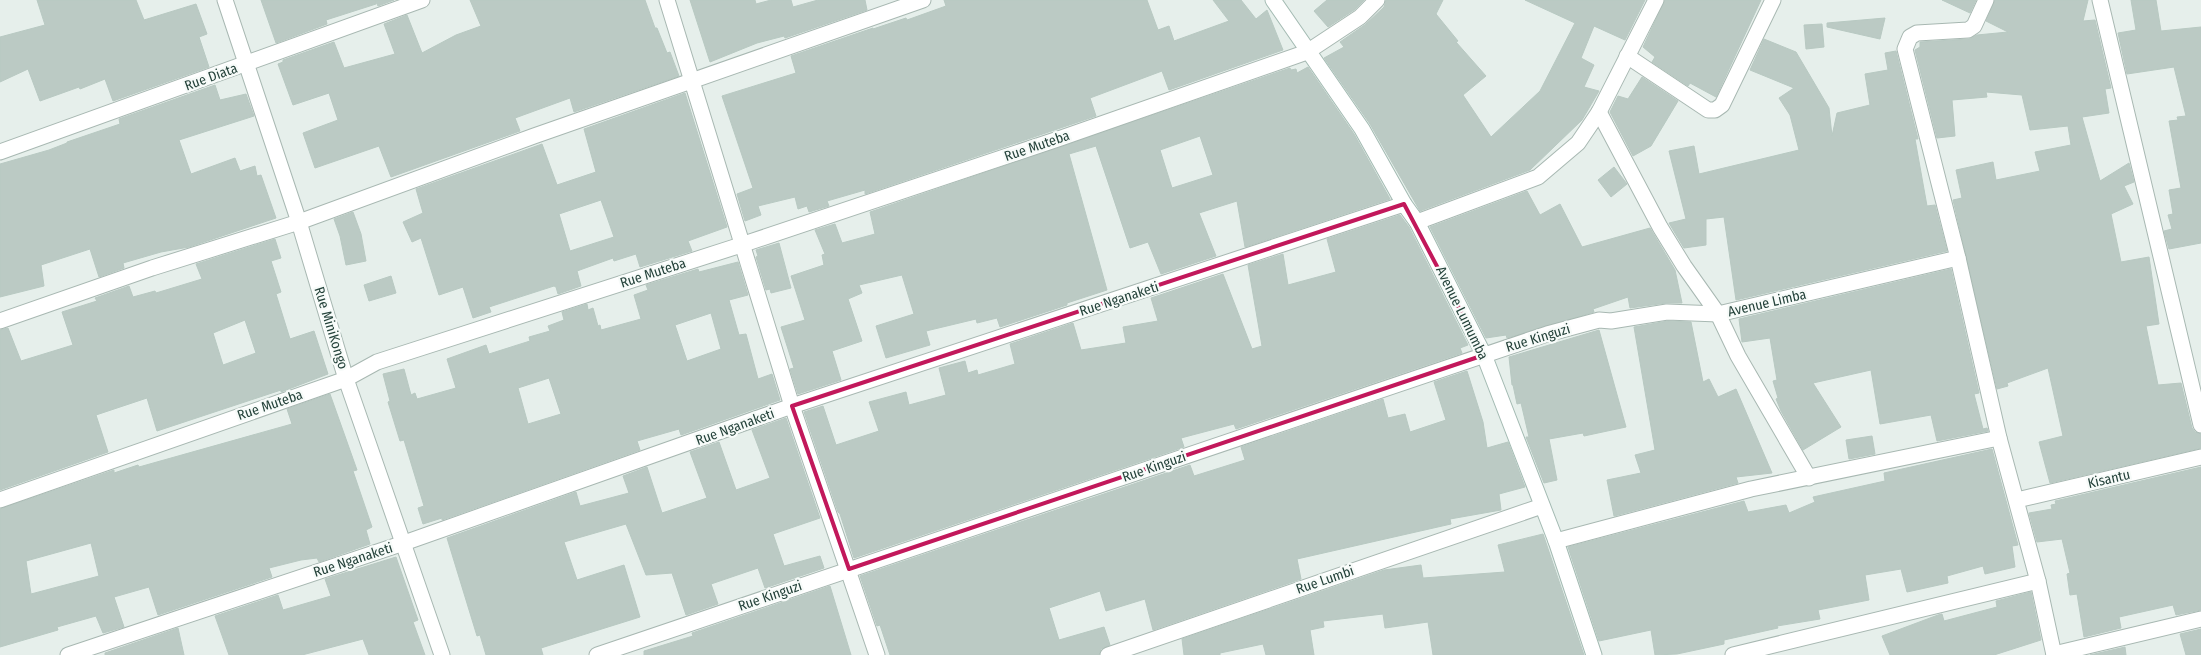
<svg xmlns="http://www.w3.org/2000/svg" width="2201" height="655" font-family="'Fira Sans Condensed',sans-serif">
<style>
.building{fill:#bbcac4;stroke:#b8c9c2;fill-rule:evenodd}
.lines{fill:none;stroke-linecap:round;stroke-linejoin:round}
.street-casing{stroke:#a8b8b2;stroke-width:17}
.secondary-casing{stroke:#a4bbb3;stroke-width:17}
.street{stroke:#fff;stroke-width:15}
.secondary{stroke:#fff;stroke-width:15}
.marked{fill:none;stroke:#c2185b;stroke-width:4;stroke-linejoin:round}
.labels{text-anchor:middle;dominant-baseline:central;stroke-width:4.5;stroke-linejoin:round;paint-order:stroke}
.street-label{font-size:14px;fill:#24423a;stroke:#f7fbf9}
</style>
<rect width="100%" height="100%" fill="#e6efeb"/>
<!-- building -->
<g class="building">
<path d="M 37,0 L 136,0 L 144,20 L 196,4 L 207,34 L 199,37 L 209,67 L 113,101 L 105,79 L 80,89 L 79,87 L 40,101 L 28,69 L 0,82 L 0,37 L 45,25 Z"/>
<path d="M 261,0 L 375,0 L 376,4 L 326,20 L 327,24 L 276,43 Z"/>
<path d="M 375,0 L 394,0 L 378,6 Z"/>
<path d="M 470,0 L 645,0 L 655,28 L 657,28 L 667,53 L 670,52 L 679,76 L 574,112 L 570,98 L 515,118 L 520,131 L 391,177 L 379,146 L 315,168 L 303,133 L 338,120 L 329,93 L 293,105 L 278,64 L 283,62 L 283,60 L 334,42 L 344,68 L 395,54 L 384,24 L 407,15 L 422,53 L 456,35 L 481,26 Z"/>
<path d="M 690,0 L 755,0 L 756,4 L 771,0 L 791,0 L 793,7 L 818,0 L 865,0 L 867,10 L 785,38 L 784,36 L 757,43 L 710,62 Z"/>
<path d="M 944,0 L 1147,0 L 1158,30 L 1169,26 L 1174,41 L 1229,21 L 1213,0 L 1241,0 L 1256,19 L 1267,10 L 1283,50 L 1169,90 L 1162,71 L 1090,98 L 1096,116 L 865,194 L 865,190 L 827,201 L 829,206 L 809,212 L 807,206 L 798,209 L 795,197 L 758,206 L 761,215 L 745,221 L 737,194 L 753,188 L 722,96 L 796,73 L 791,56 L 873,28 L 873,29 L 906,18 L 907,20 L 946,6 Z"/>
<path d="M 1327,0 L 1364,0 L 1354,10 L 1328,27 L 1314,11 Z"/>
<path d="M 1386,0 L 1443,0 L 1436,14 L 1458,41 L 1456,42 L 1486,76 L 1463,95 L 1491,137 L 1540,91 L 1575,23 L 1525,0 L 1645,0 L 1625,40 L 1594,26 L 1581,58 L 1594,65 L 1584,87 L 1599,91 L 1582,120 L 1530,170 L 1420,211 L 1370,124 L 1324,58 L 1344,47 L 1340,42 L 1366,24 L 1384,7 Z"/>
<path d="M 1665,0 L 1761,0 L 1716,97 L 1690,83 L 1688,86 L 1652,62 L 1655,57 L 1643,47 Z"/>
<path d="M 1942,0 L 1976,0 L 1970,13 Z"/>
<path d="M 1995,0 L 2088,0 L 2083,21 L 2095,20 L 2111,88 L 2105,89 L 2109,113 L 2082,117 L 2100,181 L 2129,163 L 2134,182 L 2124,186 L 2133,204 L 2111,214 L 2121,262 L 2149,257 L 2159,324 L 2146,326 L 2158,385 L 2181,383 L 2192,428 L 2195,432 L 2201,434 L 2201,448 L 2050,483 L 2039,442 L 2063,436 L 2048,368 L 2007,383 L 2008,386 L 1997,389 L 1953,200 L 1962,198 L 1956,170 L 1993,162 L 1996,180 L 2040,171 L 2035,152 L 2071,145 L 2068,126 L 2030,130 L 2022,95 L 1986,92 L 1987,97 L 1952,100 L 1955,136 L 1937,138 L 1915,50 L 1920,47 L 1920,42 L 1969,39 L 1977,35 L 2008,32 L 1986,21 Z"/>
<path d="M 2131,0 L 2156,0 L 2161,31 L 2201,27 L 2201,243 L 2169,249 L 2164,231 L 2172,229 L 2168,215 L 2173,214 L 2169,190 L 2181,188 L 2169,121 L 2178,120 L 2177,117 L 2186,116 L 2174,67 L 2127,74 L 2118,33 L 2136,30 Z"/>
<path d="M 1885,18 L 1880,39 L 1827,27 L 1827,23 Z"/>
<path d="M 1822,24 L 1824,47 L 1806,49 L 1804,25 Z"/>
<path d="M 1764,39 L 1796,52 L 1829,108 L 1832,136 L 1837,113 L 1870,105 L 1865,74 L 1888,70 L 1885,53 L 1896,51 L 1918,139 L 1915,139 L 1927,206 L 1935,205 L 1947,251 L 1736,300 L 1724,217 L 1706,219 L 1706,245 L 1684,248 L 1669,223 L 1686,219 L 1669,151 L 1694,146 L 1699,174 L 1799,150 L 1790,115 L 1779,98 L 1794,88 L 1750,70 Z"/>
<path d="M 1308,67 L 1354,134 L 1390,199 L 1245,247 L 1237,201 L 1199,213 L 1216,256 L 1161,274 L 1148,242 L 1130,248 L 1096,146 L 1069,154 L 1107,290 L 1067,303 L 1067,305 L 1000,327 L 997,318 L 977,323 L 976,319 L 926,331 L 930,345 L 886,358 L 876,326 L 914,314 L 902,275 L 859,285 L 862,293 L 848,299 L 862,341 L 832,351 L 841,380 L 798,394 L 790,369 L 794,368 L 781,327 L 805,320 L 791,276 L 824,265 L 822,255 L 825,254 L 815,230 L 835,224 L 842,243 L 875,234 L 870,212 L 1290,68 L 1291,70 L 1296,69 L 1297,73 ZM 1200,136 L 1213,175 L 1172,188 L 1160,150 Z"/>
<path d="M 1642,77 L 1678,101 L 1651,146 L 1633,156 L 1610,112 L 1618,96 L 1628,99 Z"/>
<path d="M 215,85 L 220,100 L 246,94 L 254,116 L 179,140 L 191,174 L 235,158 L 240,171 L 255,166 L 257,176 L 261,175 L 276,218 L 189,247 L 161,252 L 123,263 L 124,268 L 99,277 L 90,249 L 41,265 L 44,286 L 0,297 L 0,164 L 49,150 L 67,143 L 67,142 L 120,124 L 119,119 Z"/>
<path d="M 685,93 L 727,227 L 688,241 L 692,251 L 640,267 L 636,254 L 614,261 L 613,258 L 577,271 L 581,286 L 558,294 L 556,287 L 554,286 L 489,307 L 491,312 L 473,318 L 463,287 L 439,295 L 421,238 L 412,242 L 403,222 L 423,213 L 416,189 L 542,144 L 557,185 L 596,172 L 584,129 ZM 601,200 L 614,237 L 570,251 L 559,214 Z"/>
<path d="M 1614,167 L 1627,184 L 1611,197 L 1598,180 Z"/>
<path d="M 1527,191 L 1540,215 L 1560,204 L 1582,247 L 1650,228 L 1675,270 L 1682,303 L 1666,303 L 1630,308 L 1628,297 L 1593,309 L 1594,312 L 1507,338 L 1506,335 L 1486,338 L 1430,227 Z"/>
<path d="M 353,212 L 361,234 L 366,261 L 346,265 L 340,236 L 334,219 Z"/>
<path d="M 1400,215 L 1409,227 L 1468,345 L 1460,348 L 1462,353 L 1236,429 L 1234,424 L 1181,438 L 1184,447 L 854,558 L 840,514 L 838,512 L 804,412 L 823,406 L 836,445 L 879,431 L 869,402 L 906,392 L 909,405 L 946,395 L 939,368 L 965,361 L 968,373 L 977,370 L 978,375 L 1015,364 L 1010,344 L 1073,323 L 1081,350 L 1126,343 L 1123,327 L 1158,321 L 1151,298 L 1223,274 L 1252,349 L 1262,346 L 1248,265 L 1283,254 L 1288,285 L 1336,272 L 1327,239 Z"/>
<path d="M 275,239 L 281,258 L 271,261 L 281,292 L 276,294 L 290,339 L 314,331 L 328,374 L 281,392 L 281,390 L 157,431 L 147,398 L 96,415 L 108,452 L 0,490 L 0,330 L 8,328 L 21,361 L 73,345 L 62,312 L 97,301 L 95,298 L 129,286 L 133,297 L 155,291 L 156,293 L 202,279 L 196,264 ZM 245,320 L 256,353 L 223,365 L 213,333 Z"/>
<path d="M 779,243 L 791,288 L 771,293 L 770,289 L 766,290 L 756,257 L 758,256 L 756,250 Z"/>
<path d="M 738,262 L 748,295 L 729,300 L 739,335 L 746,334 L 758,379 L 772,374 L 780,400 L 681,435 L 679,429 L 637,441 L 640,450 L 442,520 L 442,518 L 423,524 L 418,508 L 424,506 L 404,440 L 400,441 L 388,402 L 390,401 L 383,374 L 404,369 L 411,395 L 415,393 L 417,399 L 456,388 L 447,359 L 486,345 L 489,354 L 530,341 L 529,337 L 550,331 L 548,326 L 564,320 L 562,312 L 587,304 L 588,310 L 593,308 L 598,326 L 600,325 L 601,330 L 641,319 L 634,295 L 648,290 L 646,285 L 698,269 L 699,272 ZM 711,313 L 721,349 L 687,361 L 675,325 ZM 549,378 L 561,414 L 528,424 L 518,388 Z"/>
<path d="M 1951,269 L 1979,393 L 1974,394 L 1983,429 L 1987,428 L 1988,431 L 1937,441 L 1931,415 L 1880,424 L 1871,370 L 1813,383 L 1841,427 L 1803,450 L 1781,411 L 1776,399 L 1778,398 L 1773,381 L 1777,380 L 1770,338 L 1742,342 L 1739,319 Z"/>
<path d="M 391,276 L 396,293 L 369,301 L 364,285 Z"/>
<path d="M 1668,321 L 1691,322 L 1703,382 L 1709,379 L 1718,397 L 1736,389 L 1772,473 L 1736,477 L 1738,483 L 1614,516 L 1607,480 L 1641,473 L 1635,455 L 1655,450 L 1634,327 Z"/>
<path d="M 1599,330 L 1626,427 L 1584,436 L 1583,433 L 1549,439 L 1557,480 L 1544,483 L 1526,437 L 1529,437 L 1521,403 L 1517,404 L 1513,385 L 1512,385 L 1509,357 Z"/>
<path d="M 1467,371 L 1483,422 L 1487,448 L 1508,442 L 1525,487 L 1499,494 L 1501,510 L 1450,519 L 1451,524 L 1297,559 L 1301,579 L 1153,630 L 1145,599 L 1106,611 L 1100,591 L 1049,608 L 1059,640 L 1104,627 L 1110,645 L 1101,649 L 1099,655 L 890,655 L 880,625 L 877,626 L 860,576 L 1190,465 L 1194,476 L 1245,460 L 1241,447 L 1383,399 L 1388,418 L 1405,414 L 1410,432 L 1446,420 L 1434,382 Z"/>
<path d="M 330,394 L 357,470 L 353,471 L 372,527 L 366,530 L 370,544 L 319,562 L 317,558 L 301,560 L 269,568 L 272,577 L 158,615 L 149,587 L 114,597 L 124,627 L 103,633 L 96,616 L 57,627 L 58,630 L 0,647 L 0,509 L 114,470 L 114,473 L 138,465 L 139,467 L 292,424 L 287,409 ZM 91,543 L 99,576 L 31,594 L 26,561 Z"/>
<path d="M 786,418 L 820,518 L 773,534 L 784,566 L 820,556 L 824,568 L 765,588 L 758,568 L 711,584 L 718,604 L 686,615 L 672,573 L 646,575 L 626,524 L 564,542 L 577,580 L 624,565 L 640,617 L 541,648 L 543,655 L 486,655 L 480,635 L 477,636 L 447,538 L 576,492 L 580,506 L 629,493 L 623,476 L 647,467 L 662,513 L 707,498 L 690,452 L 719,442 L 736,490 L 770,478 L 752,430 Z"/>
<path d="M 1872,436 L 1875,454 L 1849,459 L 1846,440 Z"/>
<path d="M 1992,449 L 2018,545 L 2012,546 L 2015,567 L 1985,574 L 1983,566 L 1947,576 L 1948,583 L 1907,592 L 1901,569 L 1865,575 L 1869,600 L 1818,610 L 1820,619 L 1777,626 L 1778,628 L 1724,640 L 1724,644 L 1677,654 L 1655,655 L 1651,630 L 1599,641 L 1568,547 L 1744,501 L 1748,512 L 1786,505 L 1789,513 L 1815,502 L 1813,497 L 1885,481 L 1884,473 Z"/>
<path d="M 2201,467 L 2201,610 L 2176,615 L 2173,605 L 2119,617 L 2121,628 L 2084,637 L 2077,594 L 2070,595 L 2067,574 L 2070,573 L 2062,539 L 2037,542 L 2029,513 L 2052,509 L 2051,505 L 2056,504 L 2055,501 Z"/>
<path d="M 1543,534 L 1584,655 L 1433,655 L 1428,622 L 1385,628 L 1383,614 L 1323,621 L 1324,627 L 1310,630 L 1314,655 L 1266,655 L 1263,644 L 1220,653 L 1220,655 L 1184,655 L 1182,639 L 1384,570 L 1421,565 L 1423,578 L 1505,572 L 1498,545 Z"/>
<path d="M 396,557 L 418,620 L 413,622 L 425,655 L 369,655 L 363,639 L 302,655 L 229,655 L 215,616 L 278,595 L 283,610 L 331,596 L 325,579 Z"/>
<path d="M 830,586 L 851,655 L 644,655 L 644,651 L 693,636 L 692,633 Z"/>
<path d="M 2031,592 L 2041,640 L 1994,655 L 1890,655 L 1882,636 L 1938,615 L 1942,614 L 1944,621 L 1997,607 L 1996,601 Z"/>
<path d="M 178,628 L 184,655 L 105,655 L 105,653 Z"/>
<path d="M 2201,629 L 2201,655 L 2186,655 L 2180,634 Z"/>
<path d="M 2125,647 L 2126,655 L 2090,655 Z"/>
</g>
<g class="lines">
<defs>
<g id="street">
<path d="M 225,0 L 299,222 L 346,379 L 442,655"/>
<path d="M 667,0 L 792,406 L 877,655"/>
<path d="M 1986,0 L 1974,26 L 1968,30 L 1917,33 L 1910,37 L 1905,49 L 1958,258 L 1999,438 L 2038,581 L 2054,655"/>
<path d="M 2100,0 L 2201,425"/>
<path d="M 1627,56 L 1708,110 L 1715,110 L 1722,105 L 1773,0"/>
<path d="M 1599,112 L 1660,227 L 1684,266 L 1718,314 L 1738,356 L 1809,478"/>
<path d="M 0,152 L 422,0"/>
<path d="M 1417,222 L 1538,177 L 1578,143 L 1599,112 L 1656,0"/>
<path d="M 0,321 L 152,268 L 299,222 L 534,136 L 923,0"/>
<path d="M 0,500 L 346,379 L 377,362 L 741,245 L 1061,138 L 1307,52 L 1360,17 L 1377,0"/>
<path d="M 2017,500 L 2201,457"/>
<path d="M 1556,541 L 1751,489 L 1999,438"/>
<path d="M 2054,654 L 2201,619"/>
<path d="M 68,655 L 404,543 L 792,406 L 1404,204"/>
<path d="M 597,655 L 1547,334 L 1599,320 L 1611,321 L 1667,312 L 1718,314 L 1958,258"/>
<path d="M 1108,655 L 1542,506"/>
<path d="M 1733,655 L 2038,581"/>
</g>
<path id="secondary" d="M 1273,0 L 1362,129 L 1404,204 L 1417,222 L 1484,355 L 1556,541 L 1594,655"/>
</defs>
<!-- street casing -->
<use href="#street" class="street-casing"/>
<!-- secondary casing -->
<use href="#secondary" class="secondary-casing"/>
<!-- street -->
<use href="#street" class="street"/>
<!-- secondary -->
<use href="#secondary" class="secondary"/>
</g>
<!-- marked area -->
<path class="marked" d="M 1404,204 L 1484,355 L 849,569 L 792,406 Z"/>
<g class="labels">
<!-- street labels -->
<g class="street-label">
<text transform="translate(211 77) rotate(-20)">Rue Diata</text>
<text transform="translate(1037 146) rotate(-19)">Rue Muteba</text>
<text transform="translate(653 273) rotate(-18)">Rue Muteba</text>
<text transform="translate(1119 299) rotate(-18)">Rue Nganaketi</text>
<text transform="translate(1767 303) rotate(-13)">Avenue Limba</text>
<text transform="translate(1462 313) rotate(64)">Avenue Lumumba</text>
<text transform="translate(331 328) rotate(73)">Rue MiniKongo</text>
<text transform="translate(1538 338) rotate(-17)">Rue Kinguzi</text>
<text transform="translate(270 405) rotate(-19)">Rue Muteba</text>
<text transform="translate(735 427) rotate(-20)">Rue Nganaketi</text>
<text transform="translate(1154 467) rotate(-19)">Rue Kinguzi</text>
<text transform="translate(2109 479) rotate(-13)">Kisantu</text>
<text transform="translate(353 560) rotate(-18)">Rue Nganaketi</text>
<text transform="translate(1325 580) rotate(-19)">Rue Lumbi</text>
<text transform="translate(770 596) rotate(-19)">Rue Kinguzi</text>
</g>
</g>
</svg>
